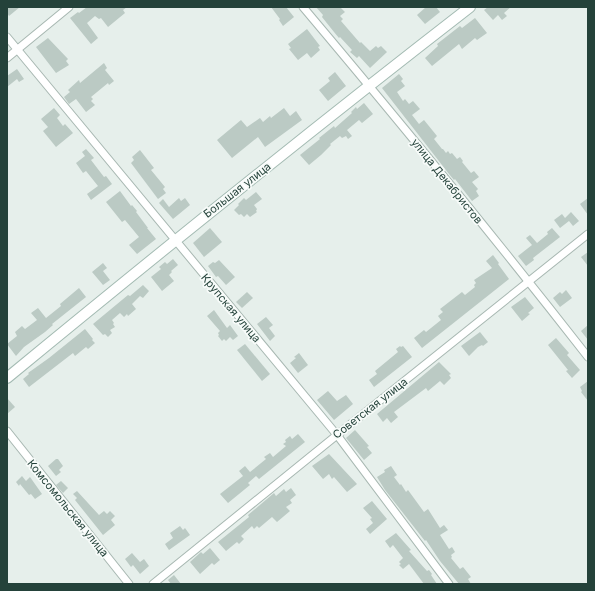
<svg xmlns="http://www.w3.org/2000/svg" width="595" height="591" font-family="Inter,sans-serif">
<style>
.building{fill:#bbcac4}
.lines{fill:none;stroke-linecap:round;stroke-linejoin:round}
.street-casing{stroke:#a8b8b2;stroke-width:9}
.secondary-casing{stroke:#a4bbb3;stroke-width:12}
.street{stroke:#fff;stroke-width:7}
.secondary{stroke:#fff;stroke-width:10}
.labels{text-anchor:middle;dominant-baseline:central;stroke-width:3.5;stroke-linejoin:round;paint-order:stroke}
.street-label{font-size:11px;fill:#24423a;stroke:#f7fbf9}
</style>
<rect width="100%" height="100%" fill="#e6efeb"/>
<!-- building -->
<g class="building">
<path d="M 7,7 L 20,7 L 9,16 L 7,13 Z"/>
<path d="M 87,7 L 127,7 L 123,10 L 125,13 L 108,27 L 101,18 L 99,19 L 95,16 L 87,23 L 98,38 L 91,44 L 70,18 L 78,12 L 79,13 Z"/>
<path d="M 271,7 L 286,7 L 294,17 L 283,26 L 279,20 L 280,19 Z"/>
<path d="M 316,7 L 340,7 L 345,12 L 340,16 L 343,19 L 341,21 L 360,43 L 361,42 L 370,51 L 376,46 L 378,48 L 381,46 L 387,52 L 370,68 L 359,56 L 357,58 L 350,52 L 352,50 L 340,37 L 339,38 L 334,32 L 322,17 L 323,15 Z"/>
<path d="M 426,7 L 436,7 L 440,12 L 425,24 L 417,15 Z"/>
<path d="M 488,7 L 511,7 L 504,13 L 507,16 L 502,20 L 498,15 L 493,20 L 484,10 Z"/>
<path d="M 475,18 L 487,33 L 477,40 L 475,38 L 462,49 L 459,44 L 432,66 L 425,58 L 438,46 L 437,44 L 460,26 L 462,28 Z"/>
<path d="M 307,29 L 320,46 L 318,47 L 320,50 L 311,58 L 307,53 L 298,60 L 289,49 L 291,48 L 288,44 Z"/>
<path d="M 48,38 L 68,59 L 66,61 L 69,65 L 56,73 L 36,47 Z"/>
<path d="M 104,63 L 107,68 L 105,70 L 114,81 L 109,85 L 108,83 L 91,97 L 93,99 L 91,101 L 95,105 L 86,112 L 76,99 L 69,104 L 64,97 L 70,92 L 68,90 L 79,80 L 80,83 Z"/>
<path d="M 17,69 L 24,79 L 19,82 L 17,79 L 7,87 L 7,76 Z"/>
<path d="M 335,72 L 346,86 L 328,101 L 319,90 L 330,81 L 328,78 Z"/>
<path d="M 399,74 L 403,79 L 401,81 L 405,86 L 397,92 L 403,101 L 405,99 L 409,104 L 413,101 L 420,109 L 412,115 L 419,124 L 424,120 L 437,136 L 434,139 L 442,149 L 443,149 L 446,153 L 448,151 L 450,154 L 452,153 L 457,159 L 460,157 L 463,161 L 462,162 L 471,173 L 474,171 L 479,177 L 472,182 L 478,189 L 476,191 L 479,196 L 472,201 L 455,179 L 454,180 L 449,174 L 382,88 Z"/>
<path d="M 364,103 L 373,114 L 362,123 L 359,120 L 347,130 L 352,136 L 348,139 L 346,136 L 342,138 L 340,136 L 330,144 L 331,145 L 321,155 L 309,165 L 300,155 L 320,139 L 319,138 L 334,126 L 335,128 L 352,113 L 351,112 L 356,107 L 357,109 Z"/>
<path d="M 54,108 L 60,115 L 57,118 L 63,126 L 65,124 L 73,133 L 56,147 L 43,131 L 48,127 L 41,119 Z"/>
<path d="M 284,108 L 290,116 L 296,111 L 302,120 L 265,147 L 258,137 L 232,158 L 217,140 L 241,120 L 247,127 L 260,118 L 263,122 L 270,116 L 271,118 Z"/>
<path d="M 86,149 L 94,158 L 91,160 L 104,177 L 106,176 L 112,184 L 91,200 L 87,194 L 98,186 L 86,171 L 83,173 L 76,163 L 85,156 L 82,152 Z"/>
<path d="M 140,150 L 154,168 L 151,170 L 165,187 L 163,189 L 166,193 L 158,199 L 131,163 L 134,160 L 132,157 Z"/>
<path d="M 120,191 L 131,206 L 132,205 L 137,211 L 136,212 L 148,228 L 147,228 L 156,239 L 137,254 L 129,245 L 139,237 L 125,220 L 122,222 L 106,202 Z"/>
<path d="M 256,192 L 262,199 L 254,205 L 257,209 L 256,211 L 257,212 L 250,217 L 247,214 L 244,217 L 241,214 L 239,215 L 234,210 L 239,205 L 238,204 L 244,198 L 246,200 Z"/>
<path d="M 179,198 L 181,201 L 185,198 L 190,205 L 173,219 L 159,203 L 163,199 L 169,207 Z"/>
<path d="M 588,198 L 588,215 L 580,204 Z"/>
<path d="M 571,212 L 579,221 L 573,226 L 569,221 L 560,228 L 554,220 L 562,214 L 565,218 Z"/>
<path d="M 210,228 L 222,242 L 204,257 L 193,243 Z"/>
<path d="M 552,228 L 560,237 L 533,258 L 534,260 L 526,266 L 518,256 L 532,245 L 526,238 L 530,235 L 537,243 L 548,234 L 547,232 Z"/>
<path d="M 588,252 L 588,266 L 581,257 Z"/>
<path d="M 493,255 L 499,263 L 498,264 L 509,279 L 422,348 L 414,338 L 424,330 L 426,332 L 441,320 L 438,316 L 443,312 L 440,309 L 462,292 L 465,295 L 475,287 L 474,285 L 476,283 L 474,280 L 492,268 L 486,261 Z"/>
<path d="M 173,259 L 178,265 L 171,271 L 172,272 L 169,275 L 174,281 L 162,291 L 151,277 L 161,269 L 159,267 L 165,262 L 167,264 Z"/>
<path d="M 219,260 L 235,277 L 226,285 L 218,276 L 216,277 L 208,266 L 213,262 L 215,263 Z"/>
<path d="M 103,263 L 107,268 L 103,271 L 110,280 L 103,285 L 92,272 Z"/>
<path d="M 143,285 L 149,291 L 143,298 L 140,296 L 132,304 L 136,309 L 128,316 L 127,314 L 124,317 L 120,313 L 112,320 L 114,323 L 113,324 L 115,327 L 110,330 L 112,333 L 108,337 L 105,334 L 103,335 L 93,324 L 128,295 L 130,296 Z"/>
<path d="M 79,288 L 86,297 L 52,324 L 53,325 L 45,332 L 24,347 L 16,356 L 7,344 L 17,336 L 15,332 L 22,326 L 25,329 L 37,320 L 31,313 L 38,308 L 46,318 L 61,306 L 60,304 Z"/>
<path d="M 566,290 L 572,298 L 560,307 L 553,298 L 560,292 L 562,294 Z"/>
<path d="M 247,292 L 253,298 L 242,308 L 236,302 Z"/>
<path d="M 525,297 L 534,308 L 528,313 L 530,314 L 522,321 L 511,307 Z"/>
<path d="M 214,310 L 227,328 L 230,325 L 238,336 L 233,340 L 230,337 L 226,341 L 224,339 L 222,341 L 218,336 L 219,335 L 218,333 L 220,331 L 207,316 Z"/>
<path d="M 266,317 L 273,325 L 269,328 L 275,336 L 270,341 L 257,324 Z"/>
<path d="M 588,325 L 588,340 L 581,331 Z"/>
<path d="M 85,329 L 93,339 L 92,340 L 95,343 L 88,349 L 86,347 L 75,356 L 73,353 L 29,387 L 23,379 L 29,374 L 28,373 L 49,358 Z"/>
<path d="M 480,332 L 488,342 L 483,346 L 482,345 L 478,347 L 469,356 L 461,346 Z"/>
<path d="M 556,338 L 569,353 L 567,355 L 580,370 L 572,378 L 566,371 L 568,370 L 548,345 Z"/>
<path d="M 245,344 L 270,374 L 262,381 L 237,350 Z"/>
<path d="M 400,346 L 401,347 L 403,346 L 412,357 L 374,387 L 369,380 L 377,374 L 375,371 L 398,352 L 396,349 Z"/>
<path d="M 299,353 L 308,365 L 298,373 L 290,363 L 296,358 L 294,357 Z"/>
<path d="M 439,362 L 451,374 L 449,375 L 451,378 L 444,385 L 440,381 L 428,391 L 426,388 L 394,412 L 398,417 L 391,423 L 387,418 L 383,422 L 377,414 Z"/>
<path d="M 588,381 L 588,401 L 581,392 L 582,391 L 580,387 Z"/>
<path d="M 328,391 L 337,401 L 346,395 L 353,404 L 334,420 L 317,400 Z"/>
<path d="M 7,398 L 15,407 L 7,414 Z"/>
<path d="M 355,430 L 369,446 L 367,447 L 372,453 L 364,460 L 346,438 Z"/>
<path d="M 298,434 L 305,442 L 259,479 L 256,476 L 248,483 L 250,485 L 228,503 L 220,494 L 243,476 L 239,471 L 245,466 L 250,472 L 266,459 L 264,457 L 270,453 L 273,457 L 286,446 L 283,444 L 286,442 L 285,440 L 290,436 L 292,439 Z"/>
<path d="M 329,454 L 357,484 L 347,492 L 334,477 L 332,479 L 329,474 L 323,479 L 312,466 Z"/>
<path d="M 56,459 L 58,459 L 63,466 L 59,470 L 61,472 L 56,476 L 48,466 Z"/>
<path d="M 391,466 L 397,475 L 394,477 L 400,485 L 401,484 L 406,492 L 408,490 L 424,512 L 428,509 L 440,528 L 444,525 L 448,530 L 440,535 L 449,549 L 452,547 L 455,552 L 451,555 L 452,557 L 451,558 L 460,569 L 463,567 L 471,577 L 468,579 L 471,584 L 459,584 L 440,561 L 426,540 L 425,541 L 385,490 L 377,477 L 385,472 L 384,470 Z"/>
<path d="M 22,476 L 26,481 L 30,477 L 42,494 L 35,499 L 31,494 L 29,495 L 20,484 L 19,486 L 16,482 Z"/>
<path d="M 61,481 L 68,488 L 63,493 L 56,485 Z"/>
<path d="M 291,488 L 296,495 L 290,500 L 292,503 L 286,507 L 290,511 L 277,522 L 272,517 L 259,528 L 257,526 L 254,529 L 252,526 L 241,536 L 244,539 L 239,544 L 237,542 L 226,551 L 218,542 L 249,517 L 248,515 L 274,493 L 276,496 L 284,489 L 286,492 Z"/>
<path d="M 77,491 L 99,515 L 104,511 L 107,514 L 110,511 L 115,516 L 111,520 L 115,525 L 103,535 L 75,500 L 77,498 L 73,494 Z"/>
<path d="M 372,501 L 387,519 L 370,534 L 366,529 L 373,523 L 370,519 L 372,518 L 363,508 Z"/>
<path d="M 180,526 L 183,530 L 185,528 L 190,535 L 169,550 L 165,544 L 173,538 L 170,533 Z"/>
<path d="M 396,533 L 411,550 L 409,551 L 427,571 L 429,570 L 432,574 L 431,575 L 437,584 L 424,584 L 409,564 L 403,569 L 399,565 L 401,564 L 399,562 L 403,558 L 393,545 L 390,548 L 385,541 Z"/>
<path d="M 210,548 L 220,560 L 214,565 L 212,563 L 200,574 L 190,562 L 201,552 L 203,554 Z"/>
<path d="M 132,553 L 140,562 L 144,559 L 149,566 L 140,574 L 133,565 L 131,567 L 125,559 Z"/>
<path d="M 174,575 L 181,584 L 171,584 L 168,580 Z"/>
</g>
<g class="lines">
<defs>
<g id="street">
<path d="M 303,7 C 400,122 495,238 588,357"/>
<path d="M 7,37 L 337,435 L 449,584"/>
<path d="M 7,58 L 69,7"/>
<path d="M 7,431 L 129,584"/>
<path d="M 153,584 L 337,435 L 588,234"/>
</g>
<path id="secondary" d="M 7,378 C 160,252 314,128 470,7"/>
</defs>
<!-- street casing -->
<use href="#street" class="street-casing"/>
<!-- secondary casing -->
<use href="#secondary" class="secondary-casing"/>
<!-- street -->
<use href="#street" class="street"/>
<!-- secondary -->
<use href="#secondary" class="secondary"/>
</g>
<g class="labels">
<!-- street labels -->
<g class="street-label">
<text transform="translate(447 181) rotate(51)">улица Декабристов</text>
<text transform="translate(237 190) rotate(-38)">Большая улица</text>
<text transform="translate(231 308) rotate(50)">Крупская улица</text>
<text transform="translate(370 408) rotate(-38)">Советская улица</text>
<text transform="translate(68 508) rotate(51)">Комсомольская улица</text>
</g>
</g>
<!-- border -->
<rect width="595" height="591" fill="none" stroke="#24423a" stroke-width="16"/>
</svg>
